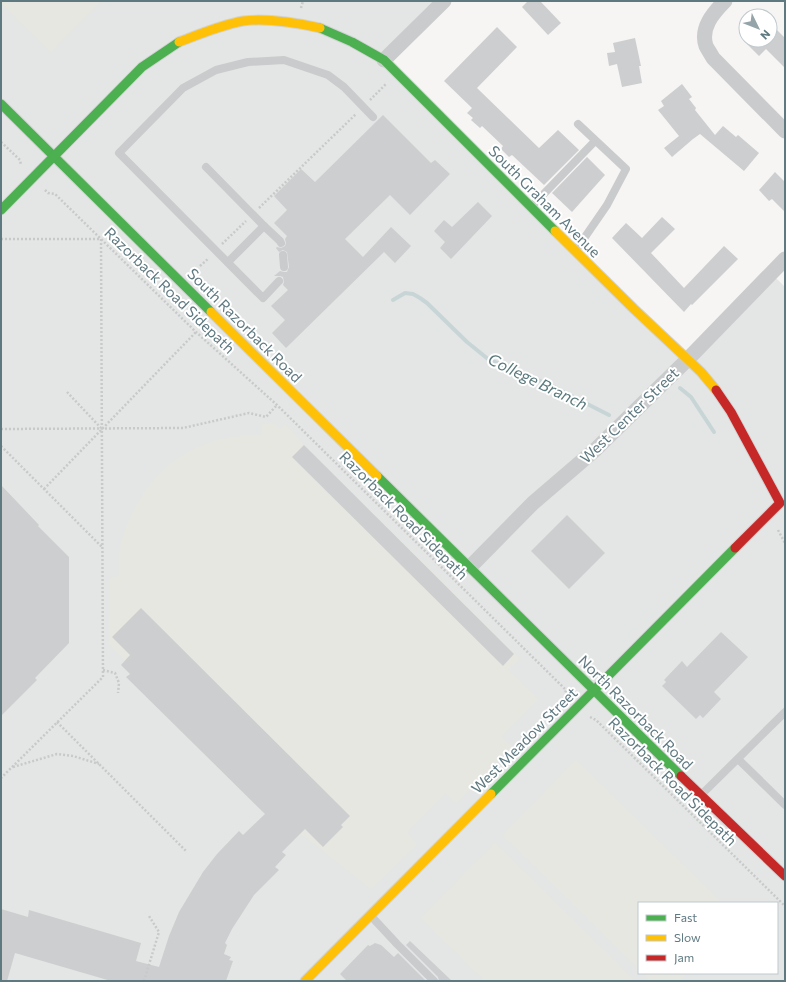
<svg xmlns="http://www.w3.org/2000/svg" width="786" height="982" font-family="Commissioner,sans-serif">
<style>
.built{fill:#e4e6e5;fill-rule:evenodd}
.green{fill:#e6e7e1}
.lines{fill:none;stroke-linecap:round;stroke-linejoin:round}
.stream{stroke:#c8d5d6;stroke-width:4}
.building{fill:#cdcecf}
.fast-casing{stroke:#d2d3d4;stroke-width:11}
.slow-casing{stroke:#d2d3d4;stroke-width:11}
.jam-casing{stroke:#d2d3d4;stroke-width:11}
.path{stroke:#c8caca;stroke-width:2.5;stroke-dasharray:2 2;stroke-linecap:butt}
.lane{stroke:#cacbcc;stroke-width:8}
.street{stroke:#cacbcc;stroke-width:15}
.fast{stroke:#4caf50;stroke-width:9}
.slow{stroke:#ffc107;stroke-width:9}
.jam{stroke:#c62828;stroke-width:9}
.labels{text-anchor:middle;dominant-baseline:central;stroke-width:4;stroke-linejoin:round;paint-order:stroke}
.street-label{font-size:15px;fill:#5f7981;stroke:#fff}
.water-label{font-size:16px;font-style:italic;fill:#5a797c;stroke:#fff}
</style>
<rect width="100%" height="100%" fill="#f6f5f4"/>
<!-- built -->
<path class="built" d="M 1,1 L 444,1 L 385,60 L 687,359 L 771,273 L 785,287 L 785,981 L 1,981 ZM 639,903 L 777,903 L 777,973 L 639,973 Z"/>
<!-- green -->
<g class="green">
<path d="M 1,1 L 101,1 L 51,52 L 1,4 Z"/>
<path d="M 262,424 L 276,424 L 281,429 L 285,424 L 304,445 L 520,659 L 508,670 L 538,699 L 501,736 L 512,747 L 456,803 L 445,793 L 406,832 L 417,844 L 371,889 L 303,835 L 295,838 L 283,832 L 126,677 L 129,673 L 121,665 L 125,660 L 109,644 L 110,578 L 119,576 C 119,567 118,558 120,549 C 122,536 127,524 133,512 C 159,460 204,434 261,435 Z"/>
<path d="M 576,760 L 722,903 L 639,903 L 639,969 L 503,835 Z"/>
<path d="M 495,843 L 635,981 L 485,981 L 421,918 Z"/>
<path d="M 643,973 L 687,973 L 679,981 L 651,981 Z"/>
</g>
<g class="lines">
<!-- stream -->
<g class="stream">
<path d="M 393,300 L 405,293 L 413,294 L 420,298 L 427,303 L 467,342 L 488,359 L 550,385 L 609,415"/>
<path d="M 680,388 L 691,397 L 714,432"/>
</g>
</g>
<!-- building -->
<g class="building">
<path d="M 528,1 L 540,1 L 561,23 L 548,35 L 522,7 Z"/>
<path d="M 770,23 L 785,38 L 785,68 L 766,49 L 759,56 L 743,40 L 770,40 Z"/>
<path d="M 497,27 L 517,47 L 477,88 L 539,148 L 558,130 L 579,150 L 544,185 L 512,155 L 509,157 L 501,149 L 503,146 L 482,126 L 480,128 L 471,120 L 473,118 L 467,113 L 472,108 L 444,81 Z"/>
<path d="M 635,38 L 641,66 L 639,66 L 642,83 L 622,87 L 617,64 L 609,66 L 607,53 L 615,52 L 613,43 Z"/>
<path d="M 682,84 L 692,97 L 689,99 L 696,108 L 695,110 L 715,135 L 723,126 L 736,137 L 738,135 L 759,153 L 744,171 L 700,134 L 693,139 L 672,157 L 664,148 L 679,136 L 658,110 L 664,106 L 661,101 Z"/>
<path d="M 383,115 L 431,163 L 435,160 L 450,174 L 410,215 L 390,195 L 345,239 L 363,257 L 391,227 L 411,246 L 395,263 L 384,252 L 286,348 L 272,333 L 285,320 L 271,306 L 288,290 L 283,285 L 284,282 L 283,277 L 280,276 L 274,276 L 280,271 L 284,272 L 287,272 L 289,267 L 287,252 L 283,250 L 279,252 L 276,248 L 277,247 L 281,248 L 285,246 L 286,243 L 285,239 L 287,236 L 274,223 L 287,210 L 274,196 L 301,169 L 315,182 Z"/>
<path d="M 587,157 L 605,175 L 572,212 L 552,193 Z"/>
<path d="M 775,172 L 785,182 L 785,212 L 772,199 L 769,201 L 759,190 Z"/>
<path d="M 478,202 L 492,216 L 451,259 L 440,248 L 445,242 L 434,231 L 444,220 L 452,227 Z"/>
<path d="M 662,217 L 675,229 L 651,253 L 684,288 L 724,246 L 738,259 L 692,305 L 691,304 L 684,312 L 612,238 L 626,223 L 642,238 Z"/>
<path d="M 304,445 L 514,654 L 503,666 L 292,457 Z"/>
<path d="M 1,485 L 39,525 L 38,526 L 69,557 L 69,643 L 35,678 L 37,680 L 1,716 Z"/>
<path d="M 567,515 L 605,553 L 569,589 L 531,551 Z"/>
<path d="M 141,608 L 350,816 L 341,825 L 343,827 L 323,847 L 305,829 L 282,852 L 286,855 L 275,867 L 279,870 L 254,895 L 232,929 L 225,943 L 227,945 L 224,954 L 231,957 L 229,960 L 233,961 L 226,981 L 111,981 L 15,953 L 7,981 L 1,981 L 1,909 L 28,917 L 29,910 L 141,943 L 136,961 L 159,967 L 169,936 L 179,912 L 203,872 L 217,854 L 239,831 L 243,835 L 265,814 L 126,677 L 130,674 L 121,665 L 130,655 L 112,637 Z"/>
<path d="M 721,632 L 748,657 L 714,692 L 721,699 L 703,718 L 700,715 L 696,719 L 662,686 L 666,682 L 664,680 L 682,661 L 687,667 Z"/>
<path d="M 410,941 L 452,981 L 439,981 L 438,977 L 406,945 Z"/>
<path d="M 375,943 L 381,945 L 394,957 L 398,953 L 426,981 L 347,981 L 340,974 L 368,945 L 370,946 Z"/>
</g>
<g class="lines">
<defs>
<g id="fast">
<path d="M 320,28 L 352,42 L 384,60 L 555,231"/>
<path d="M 1,104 L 211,312"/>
<path d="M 1,210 L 142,67 L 179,42"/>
<path d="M 377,476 L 681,776"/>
<path d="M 491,794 L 735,548"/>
</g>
<g id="slow">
<path d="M 179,42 C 200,34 221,25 243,21 C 267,18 297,23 320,28"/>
<path d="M 555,231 L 634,309 L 701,372 L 716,390"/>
<path d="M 211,312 L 377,476"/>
<path d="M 305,981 L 491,794"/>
</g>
<g id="jam">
<path d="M 716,390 L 731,412 L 780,503 L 735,548"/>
<path d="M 681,776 L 785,876"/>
</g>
</defs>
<!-- fast casing -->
<use href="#fast" class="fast-casing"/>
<!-- slow casing -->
<use href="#slow" class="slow-casing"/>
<!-- jam casing -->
<use href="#jam" class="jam-casing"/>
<!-- path -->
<g class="path">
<path d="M 301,8 L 303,1"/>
<path d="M 370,100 L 386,84"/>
<path d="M 1,142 L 20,160 L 21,165"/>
<path d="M 45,190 L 48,193 L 55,194 L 196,332 L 277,405 L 566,690 L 565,694"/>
<path d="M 259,208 L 356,114"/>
<path d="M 1,239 L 101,239 L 103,677 L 1,778"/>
<path d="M 222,244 L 246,221"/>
<path d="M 200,266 L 209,258"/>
<path d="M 67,392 L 101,428"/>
<path d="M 1,429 L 183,428 L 249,413 L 266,417 L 277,405"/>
<path d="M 1,446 L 102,547"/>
<path d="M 44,489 L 196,332"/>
<path d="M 778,530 L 785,543"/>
<path d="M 103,670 L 115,673 L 119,683 L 118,693"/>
<path d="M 590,717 L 596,720 L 785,906"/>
<path d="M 57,722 L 186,851"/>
<path d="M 13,767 L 57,754 L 73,756 L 99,764"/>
<path d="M 144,981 L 159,932 L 149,916"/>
</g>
<!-- lane -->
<g class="lane">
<path d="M 206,167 L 264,226 L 228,262"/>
<path d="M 532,206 L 595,141"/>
<path d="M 264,226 L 280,241 L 281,243"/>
<path d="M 576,250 L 607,205 L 626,169 L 578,124"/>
<path d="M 283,255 L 284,267"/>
<path d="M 279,281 L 263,298 L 119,153 L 183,88 L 216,70 L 248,62 L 284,60 L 328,75 L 344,87 L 373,117"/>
<path d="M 738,759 L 785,805"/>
<path d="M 701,795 L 785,712"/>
<path d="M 371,916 L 397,944 L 434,981"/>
</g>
<!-- street -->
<g class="street">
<path d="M 725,1 C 713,13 700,28 706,46 C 708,50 711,54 713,58 L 785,131"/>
<path d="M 384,60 L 444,1"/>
<path d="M 470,567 L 533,503 L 596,449 L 687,360 L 785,259"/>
</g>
<!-- fast -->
<use href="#fast" class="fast"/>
<!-- slow -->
<use href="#slow" class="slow"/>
<!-- jam -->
<use href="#jam" class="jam"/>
</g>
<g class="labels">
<!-- street labels -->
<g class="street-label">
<text transform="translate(545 201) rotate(45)">South Graham Avenue</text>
<text transform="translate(170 290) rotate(44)">Razorback Road Sidepath</text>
<text transform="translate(245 325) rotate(45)">South Razorback Road</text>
<text transform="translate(629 415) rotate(-44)">West Center Street</text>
<text transform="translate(404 515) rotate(45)">Razorback Road Sidepath</text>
<text transform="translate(636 712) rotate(45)">North Razorback Road</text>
<text transform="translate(524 740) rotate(-45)">West Meadow Street</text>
<text transform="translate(673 781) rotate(45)">Razorback Road Sidepath</text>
</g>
<!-- water labels -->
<g class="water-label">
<text transform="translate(538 381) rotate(26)">College Branch</text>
</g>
</g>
<!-- border -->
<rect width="786" height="982" fill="none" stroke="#5f7981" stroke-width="4"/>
<!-- legend -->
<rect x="638" y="902" width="140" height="72" fill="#ffffff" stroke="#bfc9cd"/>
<rect x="646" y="915" width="20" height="6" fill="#4caf50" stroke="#bfc9cd"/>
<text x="674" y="922" font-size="12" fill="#5f7981">Fast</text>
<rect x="646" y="935" width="20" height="6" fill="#ffc107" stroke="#bfc9cd"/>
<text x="674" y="942" font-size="12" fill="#5f7981">Slow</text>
<rect x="646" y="955" width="20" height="6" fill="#c62828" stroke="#bfc9cd"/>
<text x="674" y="962" font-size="12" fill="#5f7981">Jam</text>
<!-- north arrow -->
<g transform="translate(758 28) rotate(133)"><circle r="19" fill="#ffffff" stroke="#bfc9cd"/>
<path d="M0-3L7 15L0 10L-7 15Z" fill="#94a4a9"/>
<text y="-6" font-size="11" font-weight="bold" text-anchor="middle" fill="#5f7981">N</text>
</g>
</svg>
